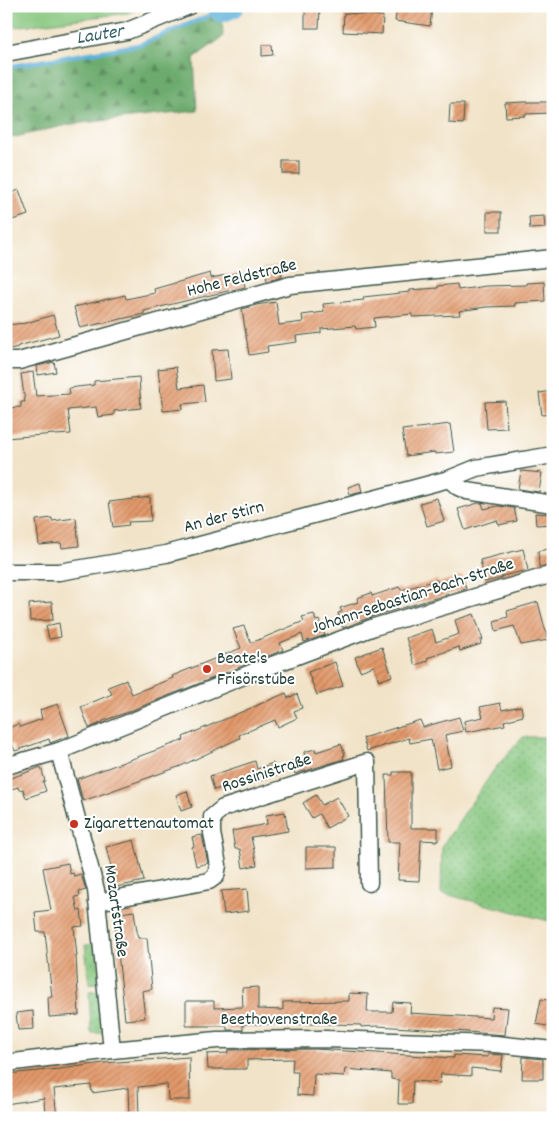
<svg xmlns="http://www.w3.org/2000/svg" width="559" height="1124" font-family="Dekko,sans-serif">
<style>
.grass{fill:url(#grass-dots);stroke:#528259}
.forest{fill:url(#forest-firs);stroke:#467450}
.park{fill:#86c67e;stroke:#528259}
.lines{fill:none;stroke-linecap:round;stroke-linejoin:round}
.stream{stroke:#5db0d8;stroke-width:4.5}
.river{stroke:#5db0d8;stroke-width:25}
.building{fill:url(#building-hatch)}
.minor-casing{stroke:#3e564a;stroke-width:19}
.minor{stroke:#fff;stroke-width:16}
.poi-dot{fill:#c8321e;stroke:#fff;stroke-width:2}
.labels{text-anchor:middle;dominant-baseline:central;stroke-width:4;stroke-linejoin:round;paint-order:stroke}
.street-label{font-size:18px;fill:#1f3d34;stroke:#fff}
.poi-label{font-size:18px;fill:#1f3d34;stroke:#fff;text-anchor:start}
.water-label{font-size:19px;font-style:italic;fill:#326065;stroke:#fff}
</style>
<defs>
<pattern id="grass-dots" width="8" height="8" patternUnits="userSpaceOnUse" patternTransform="scale(1.25)"><rect width="8" height="8" fill="#86c67e"/><path d="M2 2h.1M6 6h.1" fill="none" stroke="#6da268" stroke-width="1.8" stroke-linecap="round"/></pattern>
<pattern id="forest-firs" width="22" height="20" patternUnits="userSpaceOnUse" patternTransform="scale(1.25)"><rect width="22" height="20" fill="#6cab6d"/><path d="M5 1l3.5 6h-7zM16 11l3.5 6h-7z" fill="#588c5a"/></pattern>
<pattern id="building-hatch" width="6" height="6" patternUnits="userSpaceOnUse" patternTransform="scale(1.25)"><rect width="6" height="6" fill="#e3996a"/><path d="M-1 1l2-2M0 6l6-6M5 7l2-2" fill="none" stroke="#b77e58"/></pattern>
</defs>
<rect width="100%" height="100%" fill="#fff"/>
<filter id="ink" filterUnits="userSpaceOnUse"><feTurbulence type="fractalNoise" baseFrequency=".02" numOctaves="2"/><feDisplacementMap in="SourceGraphic" scale="10" xChannelSelector="R" yChannelSelector="G"/><feConvolveMatrix kernelMatrix="1 2 1 2 8 2 1 2 1" color-interpolation-filters="sRGB"/></filter>
<filter id="wash" filterUnits="userSpaceOnUse"><feTurbulence type="fractalNoise" baseFrequency=".0096" numOctaves="4" result="noise"/><feDisplacementMap in="SourceGraphic" scale="20" xChannelSelector="R" yChannelSelector="G"/><feGaussianBlur stdDeviation="1.12" result="paint"/><feColorMatrix in="noise" values="0 0 0 0 0 0 0 0 0 0 0 0 0 0 0 0 0 1.4 0 .05"/><feComposite in="paint" operator="in"/></filter>
<g filter="url(#wash)">
<rect width="100%" height="100%" fill="#f1e3c8"/>
<!-- grass -->
<g class="grass">
<path d="M 523,737 L 553,737 L 553,922 L 441,893 L 442,846 L 496,767 Z"/>
<path d="M 97,944 L 100,983 L 89,984 L 85,945 Z"/>
<path d="M 102,991 L 104,1033 L 91,1033 L 89,992 Z"/>
</g>
<!-- forest -->
<path class="forest" d="M 222,10 L 223,37 L 194,58 L 197,111 L 72,124 L 6,139 L 6,67 L 139,45 Z"/>
<!-- park -->
<path class="park" d="M 6,6 L 144,6 L 128,13 L 6,28 Z"/>
<g class="lines">
<!-- stream -->
<path class="stream" d="M 6,67 L 139,45 L 222,10"/>
<!-- river -->
<path class="river" d="M 222,10 L 232,6"/>
</g>
<g id="blocks">
<!-- building -->
<g class="building">
<path d="M 305,6 L 320,6 L 319,28 L 305,28 Z"/>
<path d="M 413,6 L 432,8 L 430,26 L 395,21 L 397,7 L 413,9 Z"/>
<path d="M 344,13 L 383,16 L 382,34 L 343,32 Z"/>
<path d="M 262,45 L 272,45 L 273,55 L 262,56 Z"/>
<path d="M 524,102 L 553,102 L 553,113 L 525,114 L 525,116 L 506,117 L 505,103 Z"/>
<path d="M 450,104 L 464,104 L 463,124 L 449,123 Z"/>
<rect x="283" y="161" width="16" height="13"/>
<path d="M 19,190 L 28,215 L 6,222 L 6,195 Z"/>
<rect x="487" y="212" width="14" height="19"/>
<path d="M 544,216 L 545,228 L 530,229 L 529,217 Z"/>
<path d="M 280,265 L 282,277 L 267,281 L 264,268 Z"/>
<path d="M 242,272 L 245,287 L 185,301 L 144,311 L 144,314 L 80,328 L 74,307 L 125,295 L 126,299 L 155,293 L 154,289 L 210,273 L 211,278 Z"/>
<path d="M 544,282 L 545,301 L 515,303 L 515,306 L 486,307 L 459,311 L 460,315 L 412,317 L 412,314 L 374,318 L 375,327 L 356,329 L 355,326 L 321,329 L 321,333 L 296,336 L 297,342 L 267,346 L 268,352 L 249,355 L 242,309 L 256,305 L 276,302 L 279,325 L 303,322 L 302,315 L 324,312 L 323,304 L 364,300 L 363,297 L 410,292 L 410,290 L 438,288 L 438,286 L 457,284 L 458,290 L 486,286 L 526,285 L 526,283 Z"/>
<path d="M 53,315 L 59,335 L 18,346 L 18,347 L 6,350 L 6,325 L 26,323 Z"/>
<path d="M 228,349 L 231,379 L 214,381 L 212,350 Z"/>
<path d="M 54,362 L 56,372 L 38,375 L 37,366 Z"/>
<path d="M 176,367 L 179,388 L 203,385 L 205,402 L 182,404 L 183,409 L 163,411 L 158,369 Z"/>
<path d="M 33,372 L 36,396 L 70,394 L 69,388 L 94,385 L 94,381 L 139,377 L 141,408 L 114,411 L 114,415 L 98,417 L 96,407 L 68,410 L 71,434 L 55,435 L 55,434 L 6,438 L 6,408 L 21,407 L 21,402 L 25,402 L 21,374 Z"/>
<path d="M 553,391 L 553,414 L 542,415 L 539,393 Z"/>
<path d="M 505,401 L 507,428 L 487,429 L 485,402 Z"/>
<path d="M 450,424 L 454,452 L 435,454 L 435,452 L 406,456 L 402,430 Z"/>
<path d="M 521,471 L 542,473 L 539,492 L 518,489 Z"/>
<path d="M 360,483 L 362,492 L 350,495 L 348,487 Z"/>
<path d="M 150,497 L 151,521 L 128,522 L 129,525 L 113,527 L 109,502 Z"/>
<path d="M 437,498 L 444,521 L 427,526 L 420,503 Z"/>
<path d="M 478,503 L 482,503 L 484,509 L 498,506 L 514,508 L 517,521 L 499,525 L 497,520 L 465,530 L 458,509 Z"/>
<path d="M 535,513 L 553,514 L 553,524 L 536,525 Z"/>
<path d="M 52,518 L 52,521 L 76,518 L 79,546 L 62,548 L 61,543 L 39,545 L 36,520 Z"/>
<path d="M 553,548 L 553,564 L 539,567 L 538,551 Z"/>
<path d="M 523,549 L 528,570 L 502,576 L 502,578 L 485,582 L 480,560 Z"/>
<path d="M 462,576 L 466,589 L 371,617 L 343,628 L 338,613 L 342,612 L 340,608 L 358,602 L 357,598 L 371,593 L 372,596 L 399,587 L 401,590 L 437,580 L 438,583 Z"/>
<path d="M 52,602 L 53,620 L 30,621 L 29,604 Z"/>
<path d="M 538,602 L 548,640 L 521,645 L 514,626 L 496,631 L 494,621 L 508,617 L 507,611 Z"/>
<path d="M 314,614 L 316,621 L 319,620 L 325,635 L 304,642 L 302,634 L 280,643 L 283,650 L 125,713 L 103,721 L 103,722 L 89,728 L 81,707 L 112,694 L 108,687 L 126,680 L 132,694 L 173,678 L 172,676 L 241,648 L 233,629 L 244,626 L 251,643 L 304,621 L 302,617 Z"/>
<path d="M 474,614 L 483,640 L 480,640 L 481,644 L 460,651 L 459,647 L 427,658 L 428,661 L 415,665 L 406,638 L 432,629 L 436,642 L 459,634 L 455,620 Z"/>
<path d="M 59,623 L 61,637 L 49,639 L 46,626 Z"/>
<path d="M 382,647 L 392,676 L 379,681 L 374,666 L 360,671 L 355,657 Z"/>
<path d="M 335,662 L 343,686 L 317,695 L 308,672 Z"/>
<path d="M 286,693 L 288,698 L 297,694 L 302,708 L 294,711 L 297,718 L 278,727 L 275,720 L 239,735 L 240,738 L 181,766 L 83,801 L 77,779 L 184,740 L 183,737 Z"/>
<path d="M 500,703 L 502,710 L 521,706 L 523,716 L 504,721 L 505,725 L 466,732 L 464,721 L 483,717 L 480,707 Z"/>
<path d="M 58,704 L 69,736 L 50,743 L 49,739 L 15,751 L 12,744 L 6,746 L 6,729 L 18,724 L 20,727 L 42,719 L 40,710 Z"/>
<path d="M 459,717 L 463,731 L 445,735 L 451,766 L 437,769 L 431,739 L 410,743 L 409,738 L 367,751 L 363,738 L 420,720 L 423,727 Z"/>
<path d="M 341,744 L 345,755 L 343,756 L 344,759 L 295,774 L 292,761 L 305,758 L 304,752 L 315,749 L 316,752 Z"/>
<path d="M 255,761 L 257,769 L 273,763 L 278,774 L 247,785 L 245,780 L 214,790 L 210,776 Z"/>
<path d="M 41,767 L 45,781 L 43,782 L 46,791 L 26,798 L 23,789 L 19,790 L 18,787 L 6,791 L 6,780 Z"/>
<path d="M 393,772 L 411,772 L 411,828 L 438,828 L 438,841 L 421,840 L 419,881 L 398,880 L 400,842 L 388,842 L 386,775 L 393,775 Z"/>
<path d="M 187,791 L 192,807 L 181,811 L 176,795 Z"/>
<path d="M 316,795 L 322,805 L 337,797 L 348,816 L 327,828 L 319,814 L 312,818 L 303,803 Z"/>
<path d="M 285,812 L 288,831 L 251,837 L 257,865 L 243,868 L 240,849 L 235,849 L 232,831 L 267,824 L 266,815 Z"/>
<path d="M 202,835 L 208,863 L 196,866 L 192,847 L 194,846 L 192,837 Z"/>
<path d="M 134,840 L 144,881 L 116,887 L 106,847 Z"/>
<path d="M 306,847 L 336,847 L 336,867 L 306,868 Z"/>
<path d="M 68,863 L 70,874 L 73,873 L 74,876 L 81,874 L 86,890 L 79,892 L 80,896 L 75,897 L 78,911 L 81,910 L 83,926 L 74,927 L 77,956 L 76,956 L 79,1015 L 49,1017 L 48,997 L 52,997 L 45,932 L 37,932 L 35,912 L 51,910 L 43,868 Z"/>
<path d="M 247,889 L 249,911 L 224,914 L 221,891 Z"/>
<path d="M 134,911 L 138,938 L 147,938 L 152,989 L 142,991 L 145,1018 L 125,1020 L 114,914 Z"/>
<path d="M 258,987 L 258,1009 L 283,1010 L 283,1002 L 349,1001 L 349,993 L 368,994 L 367,1012 L 392,1012 L 393,1002 L 411,1003 L 410,1013 L 491,1018 L 492,1007 L 508,1008 L 505,1035 L 442,1030 L 377,1026 L 361,1027 L 361,1025 L 331,1024 L 243,1024 L 243,1030 L 227,1030 L 227,1026 L 186,1026 L 186,1001 L 214,1001 L 214,1008 L 243,1007 L 242,988 Z"/>
<path d="M 541,999 L 553,1001 L 553,1027 L 536,1024 Z"/>
<path d="M 33,1011 L 34,1029 L 18,1030 L 16,1013 Z"/>
<path d="M 315,1049 L 454,1058 L 454,1055 L 488,1057 L 488,1054 L 503,1055 L 501,1071 L 471,1068 L 471,1076 L 441,1074 L 440,1083 L 413,1081 L 412,1104 L 398,1104 L 399,1080 L 391,1079 L 391,1073 L 345,1069 L 344,1076 L 314,1074 L 313,1096 L 297,1095 L 298,1072 L 292,1072 L 293,1059 L 247,1060 L 247,1069 L 208,1069 L 207,1054 L 228,1053 L 228,1050 Z"/>
<path d="M 189,1057 L 190,1100 L 168,1100 L 167,1084 L 138,1087 L 139,1116 L 129,1117 L 128,1088 L 92,1093 L 91,1085 L 54,1089 L 57,1118 L 45,1118 L 44,1098 L 6,1104 L 6,1074 L 60,1069 L 103,1063 Z"/>
<path d="M 523,1057 L 543,1059 L 543,1079 L 522,1079 Z"/>
</g>
</g>
</g>
<g filter="url(#ink)">
<use href="#blocks" fill-opacity="0" stroke="#3e564a" stroke-width="1"/>
<g class="lines">
<defs>
<g id="minor">
<path d="M 6,53 L 127,31 L 189,6"/>
<path d="M 6,361 L 19,361 L 290,285 L 553,258"/>
<path d="M 449,479 L 458,487 L 467,491 L 553,504"/>
<path d="M 6,572 L 59,572 L 166,554 L 449,479 L 476,468 L 553,455"/>
<path d="M 59,751 L 96,890 L 112,1050"/>
<path d="M 6,766 L 59,751 L 251,673 L 374,627 L 553,574"/>
<path d="M 97,902 L 209,881 L 216,876 L 218,865 L 212,833 L 212,817 L 223,808 L 367,762 L 369,883"/>
<path d="M 6,1063 L 112,1050 L 217,1040 L 325,1039 L 495,1044 L 553,1050"/>
</g>
</defs>
<!-- minor casing -->
<use href="#minor" class="minor-casing"/>
<!-- minor -->
<use href="#minor" class="minor"/>
</g>
</g>
<!-- markers -->
<g class="poi-dot">
<circle cx="207" cy="669" r="5"/>
<circle cx="74" cy="824" r="5"/>
</g>
<g class="labels">
<!-- street labels -->
<g class="street-label">
<text transform="translate(242 279) rotate(-14)">Hohe Feldstraße</text>
<text transform="translate(224 518) rotate(-15)">An der Stirn</text>
<text transform="translate(413 597) rotate(-18)">Johann-Sebastian-Bach-Straße</text>
<text transform="translate(267 774) rotate(-18)">Rossinistraße</text>
<text transform="translate(115 911) rotate(82)">Mozartstraße</text>
<text x="279" y="1020">Beethovenstraße</text>
</g>
<!-- poi labels -->
<g class="poi-label">
<text x="217" y="659">Beate's<tspan x="217" dy="21">Frisörstube</tspan></text>
<text x="84" y="824">Zigarettenautomat</text>
</g>
<!-- water labels -->
<g class="water-label">
<text transform="translate(100 36) rotate(-9)">Lauter</text>
</g>
</g>
<!-- margin -->
<rect width="559" height="1124" fill="none" stroke="#fff" stroke-width="25"/>
</svg>
